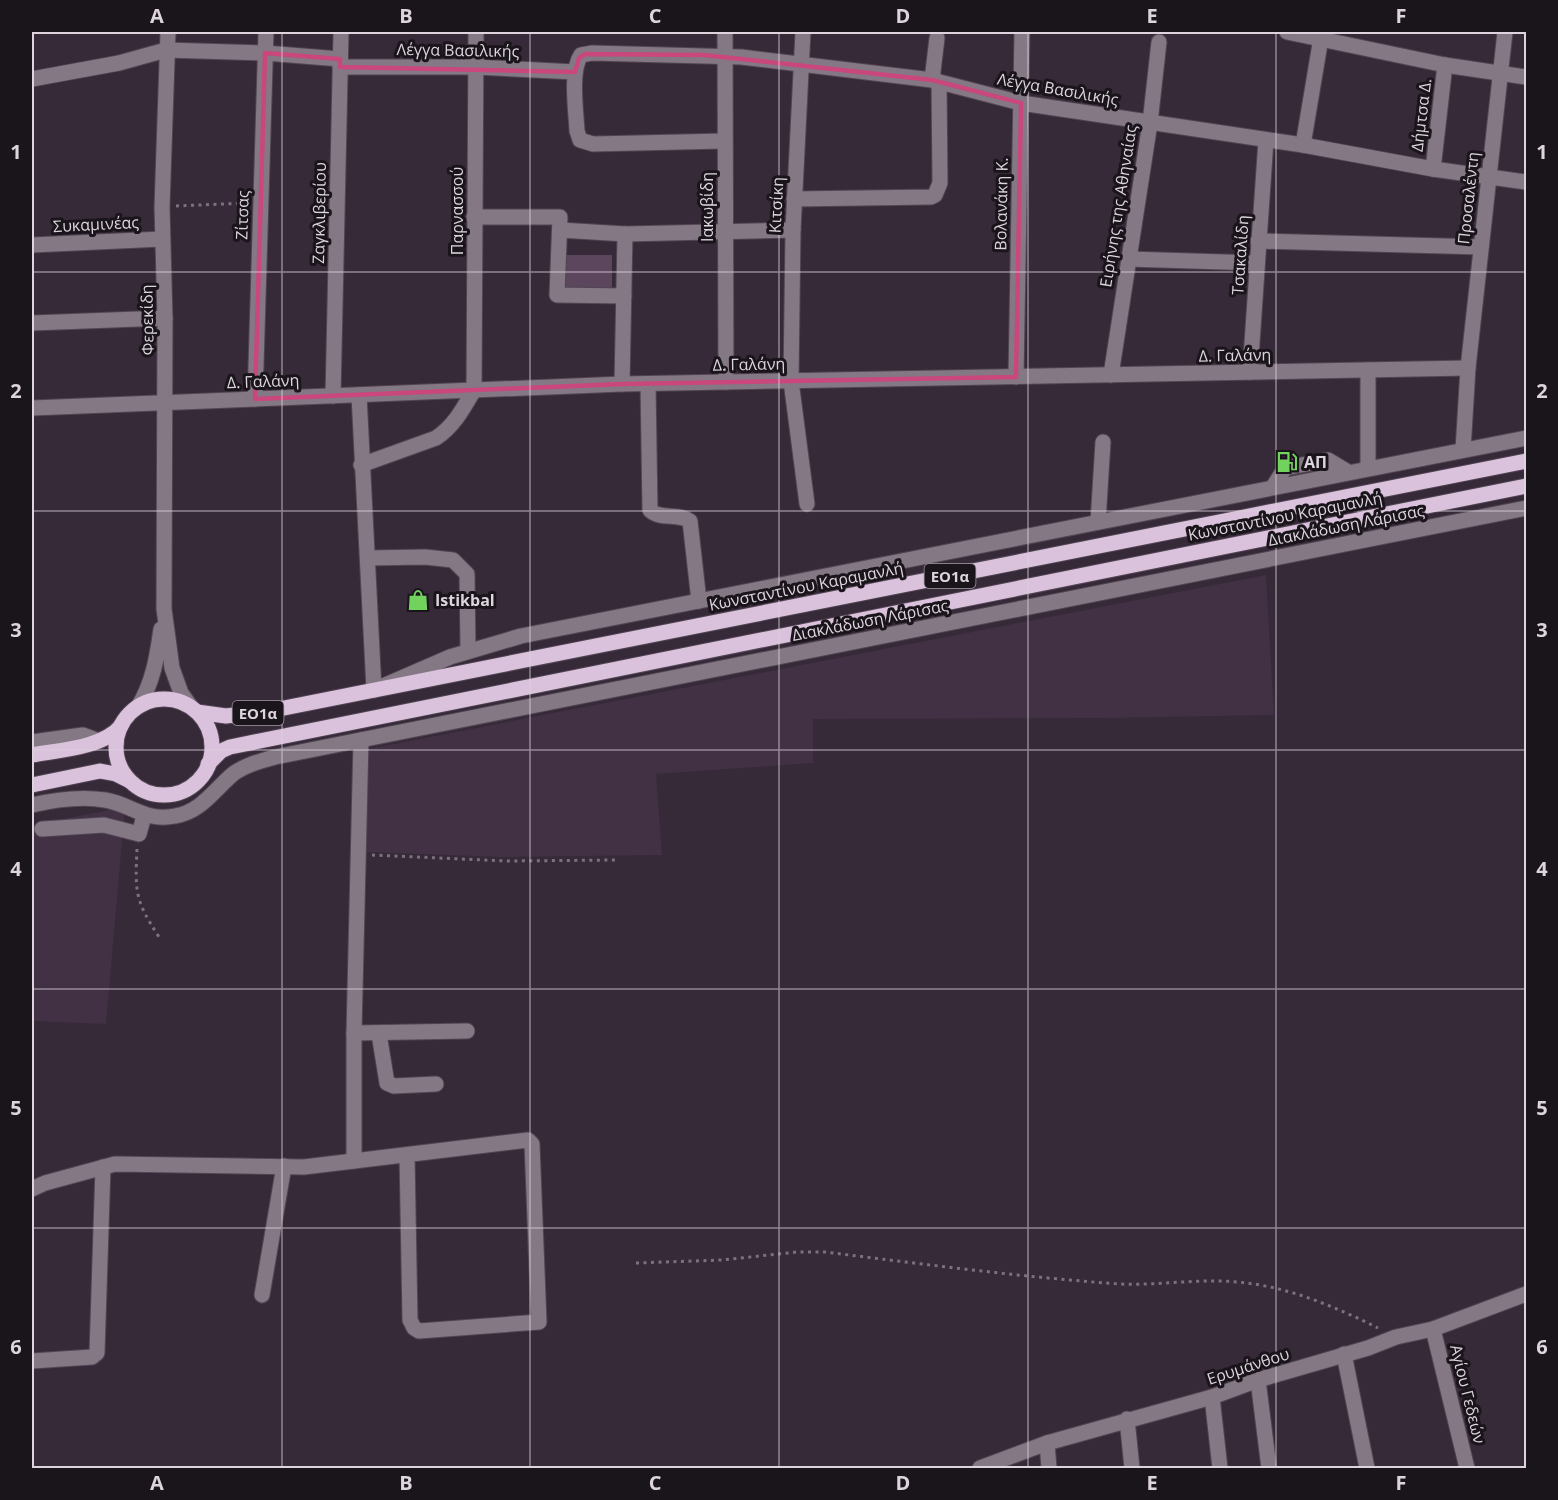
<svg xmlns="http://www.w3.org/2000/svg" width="1558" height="1500" font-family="'Open Sans',sans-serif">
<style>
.built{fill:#423044}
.green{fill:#5b465d}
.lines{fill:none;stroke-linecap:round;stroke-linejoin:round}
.minor-casing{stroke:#514453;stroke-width:17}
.major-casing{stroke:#514453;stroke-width:17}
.path{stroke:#7c717e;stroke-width:3;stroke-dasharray:3 4.5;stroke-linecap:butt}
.minor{stroke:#847885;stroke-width:15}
.major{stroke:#dac1dc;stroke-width:15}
.marked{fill:none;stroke:#c9477c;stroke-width:4.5;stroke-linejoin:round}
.grid{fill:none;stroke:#ddd4de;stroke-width:1.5;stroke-opacity:0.55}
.labels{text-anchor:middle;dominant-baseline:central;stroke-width:6;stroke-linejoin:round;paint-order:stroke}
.shield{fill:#1a141b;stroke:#a29aa4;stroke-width:1.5}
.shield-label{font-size:15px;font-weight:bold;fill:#ddd4de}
.street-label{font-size:16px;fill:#ddd4de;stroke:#1a141b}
.poi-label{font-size:16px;font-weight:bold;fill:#ddd4de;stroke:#1a141b;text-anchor:start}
.neatline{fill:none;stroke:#ddd4de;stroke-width:2}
.grid-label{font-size:20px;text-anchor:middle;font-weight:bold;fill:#ddd4de}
</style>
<rect width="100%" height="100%" fill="#362938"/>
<!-- built -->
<g class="built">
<path d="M 1266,575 L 1274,715 L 1110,718 L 813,719 L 813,763 L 656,774 L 662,855 L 503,857 L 364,852 L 368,749 Z"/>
<path d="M 125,807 L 106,1024 L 32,1021 L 32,825 Z"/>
</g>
<!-- green -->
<path class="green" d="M 559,255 L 612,255 L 612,304 L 559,303 Z"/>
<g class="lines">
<defs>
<g id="minor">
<path d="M 168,32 L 162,207 L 165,318 L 164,609 L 172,668 L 181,693 L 191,707"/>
<path d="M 725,32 L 726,382"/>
<path d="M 803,32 L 793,230 L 791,381 L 807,504"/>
<path d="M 1287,32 L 1445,65 L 1526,77"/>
<path d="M 340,67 L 476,67 L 575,72"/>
<path d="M 32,79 L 119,63 L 166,50 L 265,53 L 340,59"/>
<path d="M 932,80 L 937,38"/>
<path d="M 724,141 L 593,144 L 580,140 L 577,131 C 576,111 570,71 581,55 L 592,53 L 741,57 L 932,80 L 1021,103 L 1303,145 L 1433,169 L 1526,182"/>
<path d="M 1303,145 L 1322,32"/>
<path d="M 1433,169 L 1445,65"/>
<path d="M 794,199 L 931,197 L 935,195 L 940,183 L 939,82"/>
<path d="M 474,217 L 560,217 L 557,295 L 624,296"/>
<path d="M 560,230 L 625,234 L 793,230"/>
<path d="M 1258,241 L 1481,247"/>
<path d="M 32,245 L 162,239"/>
<path d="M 1128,259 L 1257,263"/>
<path d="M 32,323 L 165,318"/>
<path d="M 1368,370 L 1368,468"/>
<path d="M 1250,372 L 1266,140"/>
<path d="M 1111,375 L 1150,123 L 1159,42"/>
<path d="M 1016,377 L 1022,32"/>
<path d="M 622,384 L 625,234"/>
<path d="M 648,384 L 650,510 C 659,520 679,513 690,521 L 699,601"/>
<path d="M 359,395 L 374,690 L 450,657 L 521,636 L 1526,438"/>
<path d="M 333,396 L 341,32"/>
<path d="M 255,399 L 266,32"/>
<path d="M 32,408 L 622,384 L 1468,368"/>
<path d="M 1463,450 L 1468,368 L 1505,32"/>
<path d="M 361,465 L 436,438 C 454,426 463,409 474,390 L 476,32"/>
<path d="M 1273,487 L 1285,468 L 1328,460 L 1348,472"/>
<path d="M 1098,522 L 1103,442"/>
<path d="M 368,558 L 425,557 L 453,560 L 467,574 L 468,650"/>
<path d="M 138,707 C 153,683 157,657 161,629"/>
<path d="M 32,742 L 83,735 L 99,741"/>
<path d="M 32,805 C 54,800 81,796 105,800 C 131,804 144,822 175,816 C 201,812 214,790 233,774 C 245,765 261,761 275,757 L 1526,508"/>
<path d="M 42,829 L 104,825 L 139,834 L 144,816"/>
<path d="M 354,1033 L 467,1031"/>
<path d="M 379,1034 L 387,1083 L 394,1086 L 436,1084"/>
<path d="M 354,1161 L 354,1033 L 361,740"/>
<path d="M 32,1189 L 45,1183 L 115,1164 L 304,1167 L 528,1140 L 532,1144 L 539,1322 L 419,1331 L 414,1328 L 410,1320 L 407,1155"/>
<path d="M 262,1295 L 284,1166"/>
<path d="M 1433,1329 L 1467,1468"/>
<path d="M 1344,1354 L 1367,1468"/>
<path d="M 32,1361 L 92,1357 L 97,1353 L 103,1167"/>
<path d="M 1258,1380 L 1269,1468"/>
<path d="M 1212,1397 L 1220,1468"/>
<path d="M 1127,1419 L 1132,1468"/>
<path d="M 1047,1443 L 1049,1468"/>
<path d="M 980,1468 L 1047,1443 L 1212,1397 L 1258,1380 L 1368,1348 L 1396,1337 L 1433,1329 L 1526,1294"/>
</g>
<g id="major">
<circle cx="164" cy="747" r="48"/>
<path d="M 197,712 L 226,716 L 269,711 L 1526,461"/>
<path d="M 32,755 C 58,750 103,748 121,726"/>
<path d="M 208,764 L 221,751 L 230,747 L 1526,486"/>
<path d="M 32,785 L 100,771 L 116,774 L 130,781"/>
</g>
</defs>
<!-- minor casing -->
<use href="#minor" class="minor-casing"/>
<!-- major casing -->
<use href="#major" class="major-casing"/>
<!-- path -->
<g class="path">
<path d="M 176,206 L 247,203"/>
<path d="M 137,849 C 135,893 135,900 159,937"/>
<path d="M 372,855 L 507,861 L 618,860"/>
<path d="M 636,1263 L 722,1260 L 797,1252 L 825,1252 C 922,1264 1021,1277 1119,1284 C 1161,1286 1203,1277 1246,1283 C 1291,1288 1338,1308 1378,1328"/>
</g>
<!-- minor -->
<use href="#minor" class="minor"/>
<!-- major -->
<use href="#major" class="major"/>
</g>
<!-- marked area -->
<path class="marked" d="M 265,53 L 340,59 L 340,67 L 575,72 L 579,58 L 585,54 L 704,55 L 932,80 L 1021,103 L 1016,377 L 622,384 L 255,399 Z"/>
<!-- grid -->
<path class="grid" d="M 282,32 L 282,1468M 530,32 L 530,1468M 779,32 L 779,1468M 1028,32 L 1028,1468M 1276,32 L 1276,1468M 32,272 L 1526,272M 32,511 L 1526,511M 32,750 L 1526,750M 32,989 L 1526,989M 32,1228 L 1526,1228"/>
<!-- icons -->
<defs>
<symbol id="fuel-bare" viewBox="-9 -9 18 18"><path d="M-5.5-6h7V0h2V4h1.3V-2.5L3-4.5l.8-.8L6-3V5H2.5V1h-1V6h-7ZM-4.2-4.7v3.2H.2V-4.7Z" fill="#71d35e" stroke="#1a141b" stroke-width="2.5" paint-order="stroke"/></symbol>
<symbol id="shop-bare" viewBox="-9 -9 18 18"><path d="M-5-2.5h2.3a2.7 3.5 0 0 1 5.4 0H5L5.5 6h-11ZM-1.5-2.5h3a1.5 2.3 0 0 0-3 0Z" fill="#71d35e" stroke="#1a141b" stroke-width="2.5" paint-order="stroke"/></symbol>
</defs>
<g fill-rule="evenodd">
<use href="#fuel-bare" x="1272" y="447" width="30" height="30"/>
<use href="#shop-bare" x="403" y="585" width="30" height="30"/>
</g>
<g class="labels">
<!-- shield labels -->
<g class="shield">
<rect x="924.5" y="564" width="51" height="24" rx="4.5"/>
<rect x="232.5" y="701" width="51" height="24" rx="4.5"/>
</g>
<g class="shield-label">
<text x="950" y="576">ΕΟ1α</text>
<text x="258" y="713">ΕΟ1α</text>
</g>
<!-- street labels -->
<g class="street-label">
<text transform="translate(458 50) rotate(1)">Λέγγα Βασιλικής</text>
<text transform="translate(1058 89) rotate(10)">Λέγγα Βασιλικής</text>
<text transform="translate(1421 115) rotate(-83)">Δήμτσα Δ.</text>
<text transform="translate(1468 198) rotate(-84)">Προσαλέντη</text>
<text transform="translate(1001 204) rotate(-89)">Βολανάκη Κ.</text>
<text transform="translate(776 205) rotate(-87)">Κιτσίκη</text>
<text transform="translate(1118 206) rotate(-81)">Ειρήνης της Αθηναίας</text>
<text transform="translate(707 207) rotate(-90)">Ιακωβίδη</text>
<text transform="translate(457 211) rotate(-90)">Παρνασσού</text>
<text transform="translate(319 213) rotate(-89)">Ζαγκλιβερίου</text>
<text transform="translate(242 215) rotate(-88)">Ζίτσας</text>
<text transform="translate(96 224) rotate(-3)">Συκαμινέας</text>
<text transform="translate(1240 255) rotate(-86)">Τσακαλίδη</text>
<text transform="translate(147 320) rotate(-91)">Φερεκίδη</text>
<text transform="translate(1235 355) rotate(-1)">Δ. Γαλάνη</text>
<text transform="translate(749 364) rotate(-1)">Δ. Γαλάνη</text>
<text transform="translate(263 381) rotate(-2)">Δ. Γαλάνη</text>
<text transform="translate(1285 516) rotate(-11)">Κωνσταντίνου Καραμανλή</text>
<text transform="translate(1346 525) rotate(-11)">Διακλάδωση Λάρισας</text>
<text transform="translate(806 586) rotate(-11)">Κωνσταντίνου Καραμανλή</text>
<text transform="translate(870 620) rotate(-11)">Διακλάδωση Λάρισας</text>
<text transform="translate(1248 1366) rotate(-18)">Ερυμάνθου</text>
<text transform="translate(1468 1394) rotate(76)">Αγίου Γεδεών</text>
</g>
<!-- poi labels -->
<g class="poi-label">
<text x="1304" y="462">ΑΠ</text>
<text x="435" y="600">Istikbal</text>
</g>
</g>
<!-- border -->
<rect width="1558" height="1500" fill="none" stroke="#1a141b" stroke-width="66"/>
<rect x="33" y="33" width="1492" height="1434" class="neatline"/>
<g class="grid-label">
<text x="157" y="23">A</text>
<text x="406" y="23">B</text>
<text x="655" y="23">C</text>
<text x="903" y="23">D</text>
<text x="1152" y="23">E</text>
<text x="1401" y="23">F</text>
<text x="16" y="159">1</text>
<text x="1542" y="159">1</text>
<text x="16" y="398">2</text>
<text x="1542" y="398">2</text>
<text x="16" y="637">3</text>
<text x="1542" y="637">3</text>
<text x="16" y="876">4</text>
<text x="1542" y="876">4</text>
<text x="16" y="1115">5</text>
<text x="1542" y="1115">5</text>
<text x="16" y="1354">6</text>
<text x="1542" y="1354">6</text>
<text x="157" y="1490">A</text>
<text x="406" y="1490">B</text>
<text x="655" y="1490">C</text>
<text x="903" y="1490">D</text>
<text x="1152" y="1490">E</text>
<text x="1401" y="1490">F</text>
</g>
</svg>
